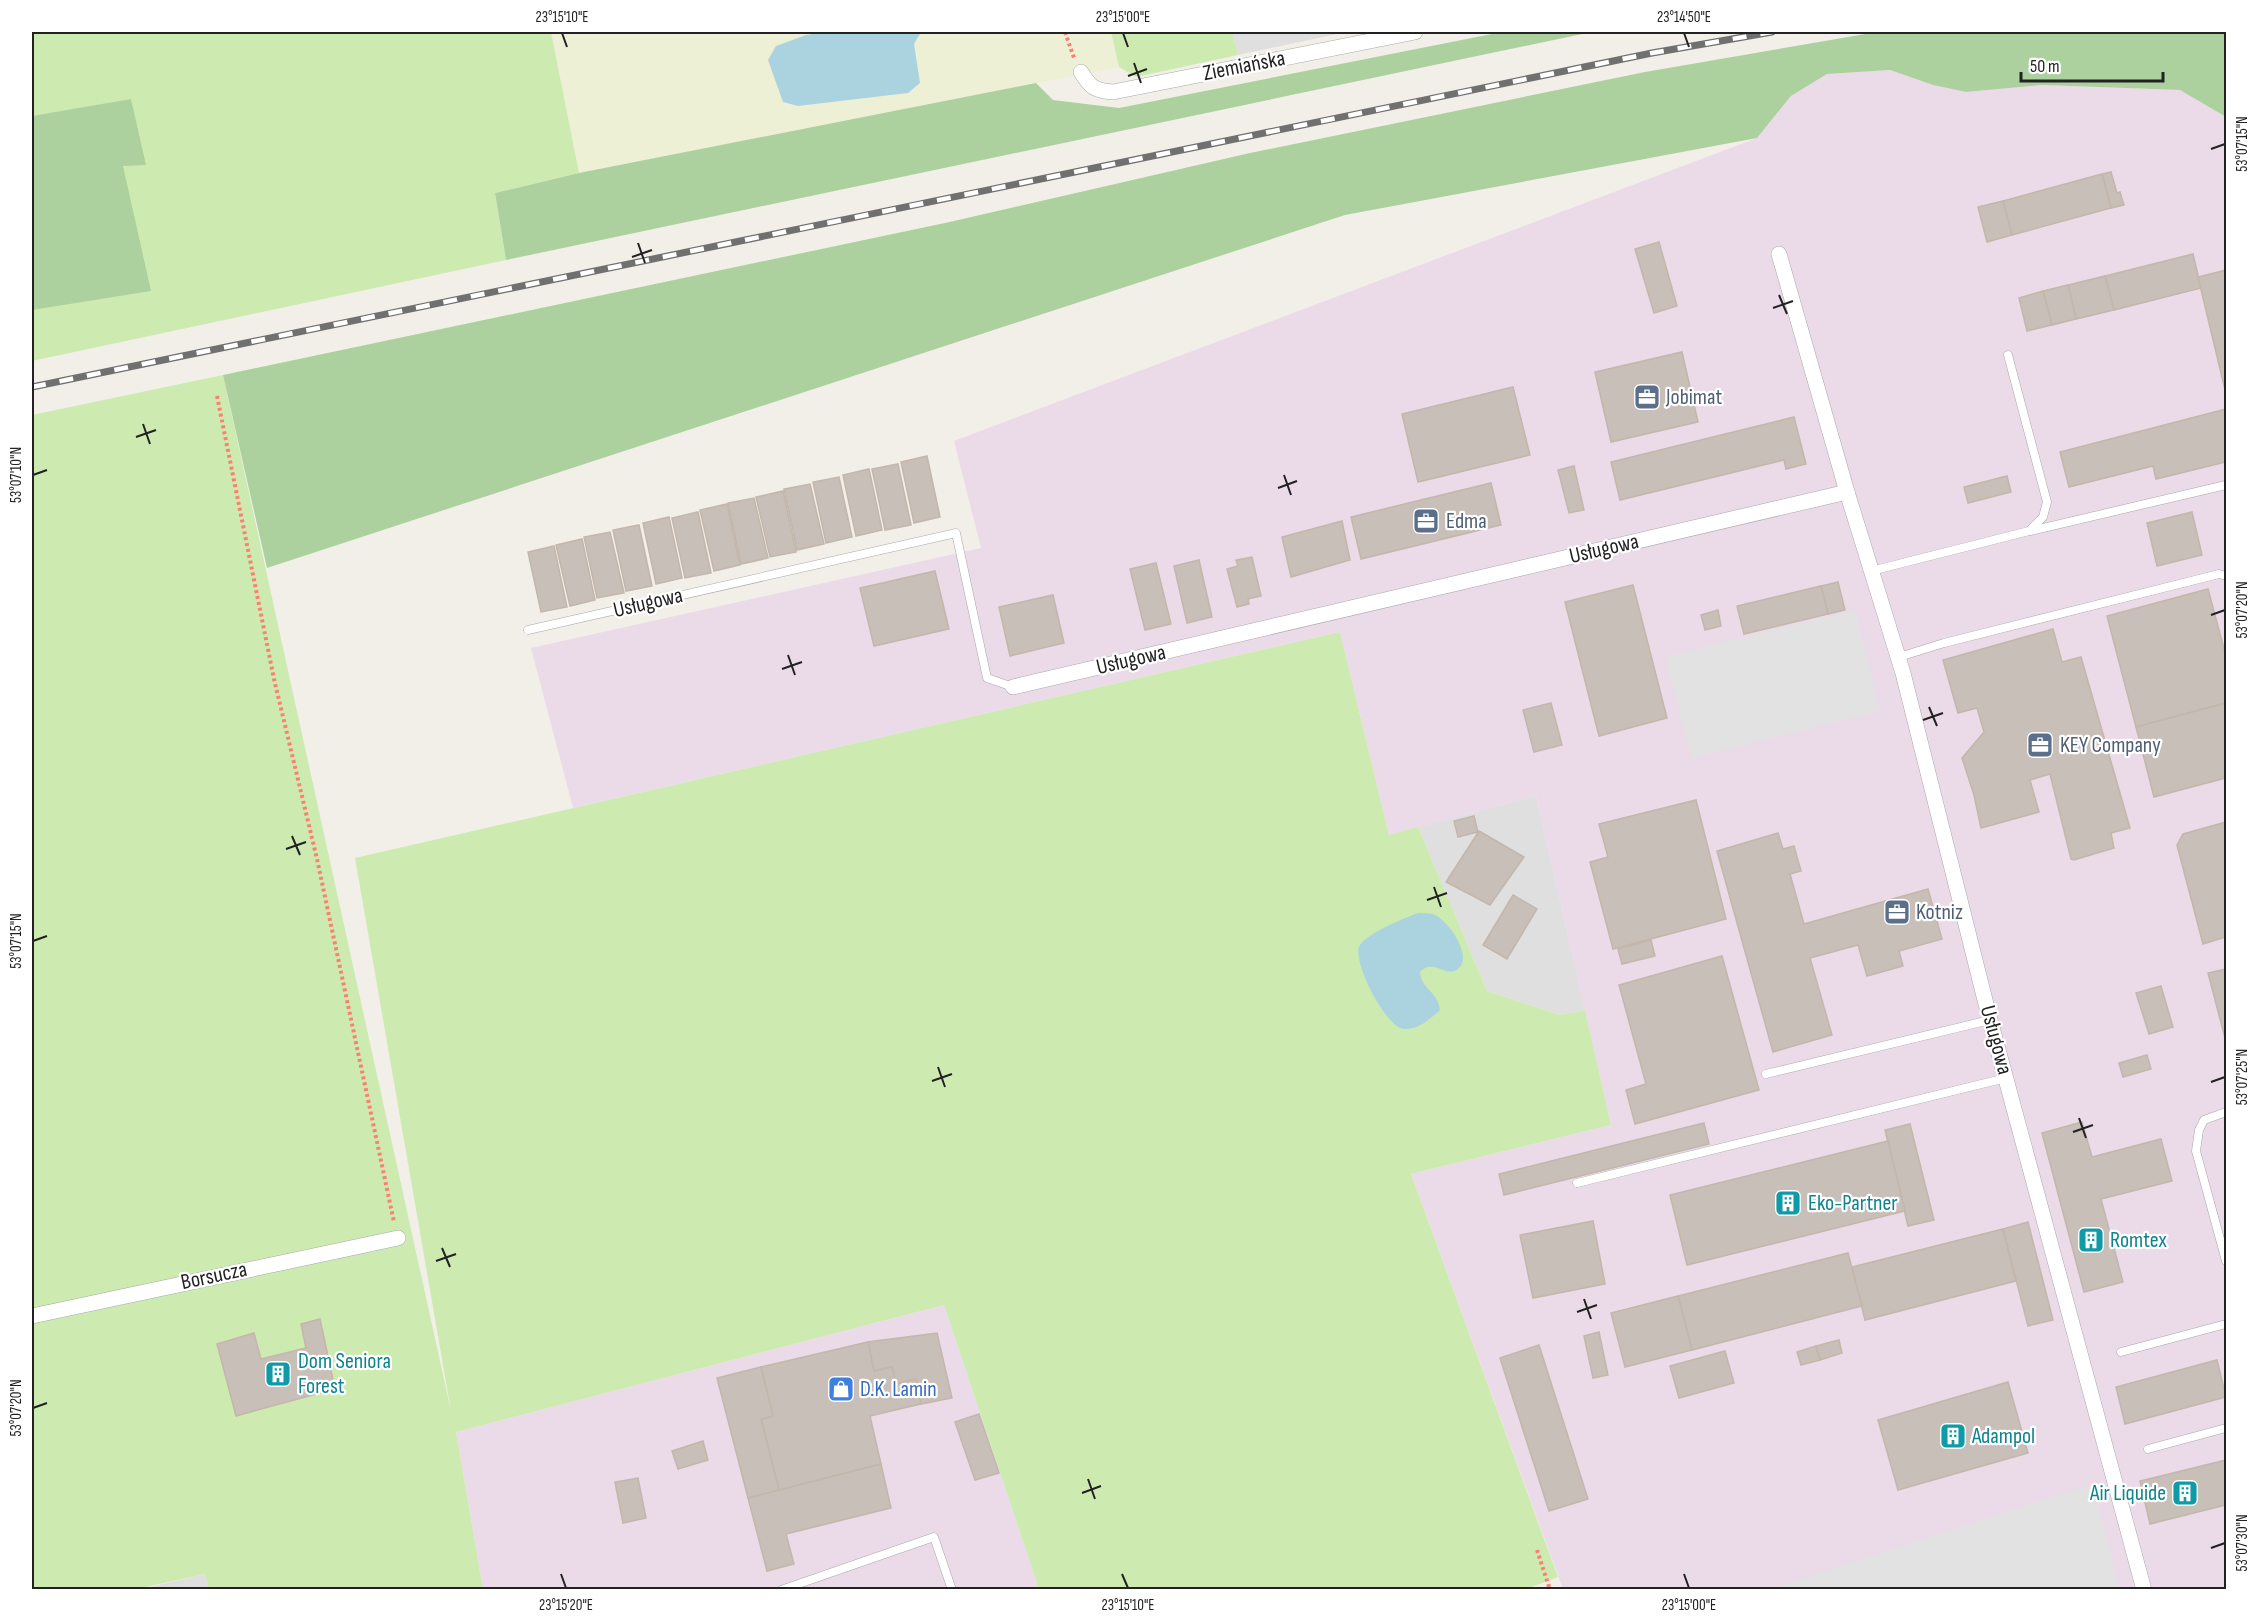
<svg xmlns="http://www.w3.org/2000/svg" width="2258" height="1621" font-family="'Sofia Sans Condensed',sans-serif">
<style>
.residential{fill:#e0dfdf}
.industrial{fill:#ebdbe8}
.farmland{fill:#eef0d5}
.grass{fill:#cdebb0}
.forest{fill:#add19e}
.parking{fill:#e2e2e2}
.water{fill:#aad3df}
.building{fill:#c7bfb8;stroke:#c4b6ab;stroke-width:1.5}
.lines{fill:none;stroke-linecap:round;stroke-linejoin:round}
.service-casing{stroke:#a9a9a9;stroke-width:9}
.minor-casing{stroke:#a9a9a9;stroke-width:16}
.path{stroke:#fa8072;stroke-width:4;stroke-dasharray:3 3;stroke-linecap:butt}
.service{stroke:#fff;stroke-width:8}
.minor{stroke:#fff;stroke-width:15}
.rail-casing{stroke:#707070;stroke-width:7}
.rail{stroke:#fff;stroke-width:4.5;stroke-dasharray:14;stroke-linecap:butt}
.ticks{fill:none;stroke:#222;stroke-width:2}
.labels{text-anchor:middle;dominant-baseline:central;stroke-width:4.5;stroke-linejoin:round;paint-order:stroke}
.street-label{font-size:22px;fill:#222;stroke:#fff}
.service-label{font-size:22px;fill:#4e5e75;stroke:#fff;text-anchor:start}
.culture-label{font-size:22px;fill:#0d838f;stroke:#fff;text-anchor:start}
.shop-label{font-size:22px;fill:#366cbe;stroke:#fff;text-anchor:start}
.neatline{fill:none;stroke:#222;stroke-width:2}
.ticks-label{font-size:15px;text-anchor:middle;fill:#222}
</style>
<rect width="100%" height="100%" fill="#f2efe9"/>
<!-- residential -->
<g class="residential">
<path d="M 1232,32 L 1347,32 L 1238,55 Z"/>
<path d="M 1536,796 L 1585,1010 L 1560,1015 L 1487,991 L 1418,827 Z"/>
<path d="M 205,1574 L 209,1589 L 137,1590 Z"/>
</g>
<!-- industrial -->
<g class="industrial">
<path d="M 1890,70 L 1933,85 L 1966,92 L 2042,85 L 2180,90 L 2226,117 L 2226,1589 L 1563,1589 L 1411,1174 L 1611,1125 L 1536,796 L 1389,835 L 1340,632 L 573,808 L 531,648 L 981,548 L 954,441 L 1757,138 L 1791,96 L 1827,74 Z"/>
<path d="M 944,1305 L 1039,1589 L 483,1589 L 456,1432 Z"/>
</g>
<!-- farmland -->
<path class="farmland" d="M 551,32 L 1111,32 L 1119,67 L 579,173 Z"/>
<!-- grass -->
<g class="grass">
<path d="M 32,32 L 551,32 L 579,173 L 495,193 L 506,260 L 32,361 Z"/>
<path d="M 1111,32 L 1232,32 L 1238,55 L 1136,77 L 1119,67 Z"/>
<path d="M 223,375 L 451,1411 L 355,858 L 1340,632 L 1389,835 L 1418,827 L 1487,991 L 1560,1015 L 1585,1010 L 1611,1125 L 1411,1174 L 1558,1577 L 1524,1590 L 1039,1589 L 944,1305 L 456,1432 L 483,1589 L 209,1589 L 205,1574 L 137,1589 L 32,1589 L 32,415 Z"/>
</g>
<!-- forest -->
<g class="forest">
<path d="M 1502,32 L 1592,32 L 506,260 L 495,193 L 579,173 L 1036,83 L 1053,100 L 1119,108 Z"/>
<path d="M 1877,32 L 2226,32 L 2226,117 L 2180,90 L 2042,85 L 1966,92 L 1933,85 L 1890,70 L 1827,74 L 1791,96 L 1757,138 L 1345,215 L 267,568 L 223,375 L 945,223 L 1250,153 L 1645,72 Z"/>
<path d="M 131,99 L 146,165 L 123,166 L 151,291 L 32,310 L 32,116 Z"/>
</g>
<!-- parking -->
<g class="parking">
<path d="M 1855,610 L 1880,711 L 1692,758 L 1665,657 Z"/>
<path d="M 2093,1484 L 2119,1589 L 1770,1589 Z"/>
</g>
<!-- water -->
<g class="water">
<path d="M 825,32 L 921,32 L 914,44 L 920,83 L 908,93 L 798,106 L 783,102 L 768,60 L 776,46 L 806,35 Z"/>
<path d="M 1418,913 C 1423,913 1429,913 1433,914 C 1447,919 1473,955 1459,968 C 1447,980 1434,957 1420,972 C 1421,989 1438,991 1440,1010 C 1430,1019 1418,1030 1404,1029 C 1386,1028 1353,963 1359,947 C 1364,934 1405,918 1418,913 Z"/>
</g>
<!-- building -->
<g class="building">
<path d="M 2111,172 L 2117,193 L 2120,192 L 2124,205 L 2111,208 L 2102,174 Z"/>
<path d="M 2102,174 L 2111,208 L 2012,235 L 2003,201 Z"/>
<path d="M 2003,201 L 2012,235 L 1987,242 L 1978,207 Z"/>
<path d="M 1659,242 L 1677,306 L 1654,313 L 1635,249 Z"/>
<path d="M 2193,254 L 2201,288 L 2114,310 L 2105,276 Z"/>
<path d="M 2226,270 L 2226,394 L 2198,277 Z"/>
<path d="M 2105,276 L 2114,310 L 2076,319 L 2068,285 Z"/>
<path d="M 2068,285 L 2076,319 L 2052,325 L 2043,291 Z"/>
<path d="M 2043,291 L 2052,325 L 2027,331 L 2019,298 Z"/>
<path d="M 1682,352 L 1698,422 L 1611,442 L 1595,372 Z"/>
<path d="M 1513,387 L 1530,455 L 1418,482 L 1402,414 Z"/>
<path d="M 2226,409 L 2226,462 L 2156,479 L 2153,466 L 2069,487 L 2060,452 Z"/>
<path d="M 1794,417 L 1806,464 L 1786,469 L 1784,460 L 1620,500 L 1611,462 Z"/>
<path d="M 927,456 L 940,517 L 914,523 L 901,462 Z"/>
<path d="M 898,464 L 911,525 L 885,530 L 872,469 Z"/>
<path d="M 1574,466 L 1584,510 L 1569,513 L 1558,470 Z"/>
<path d="M 869,469 L 882,530 L 856,536 L 843,475 Z"/>
<path d="M 2007,476 L 2011,492 L 1968,503 L 1964,487 Z"/>
<path d="M 839,477 L 852,537 L 826,543 L 813,482 Z"/>
<path d="M 1491,483 L 1501,525 L 1361,559 L 1351,517 Z"/>
<path d="M 810,484 L 824,544 L 797,550 L 784,489 Z"/>
<path d="M 783,491 L 796,552 L 770,557 L 756,497 Z"/>
<path d="M 754,498 L 768,558 L 741,564 L 728,503 Z"/>
<path d="M 727,504 L 740,565 L 714,571 L 700,510 Z"/>
<path d="M 698,512 L 711,573 L 685,578 L 672,518 Z"/>
<path d="M 2192,512 L 2202,555 L 2157,566 L 2147,523 Z"/>
<path d="M 669,517 L 682,578 L 656,584 L 643,523 Z"/>
<path d="M 1342,521 L 1350,560 L 1291,577 L 1282,537 Z"/>
<path d="M 639,525 L 652,586 L 626,591 L 613,530 Z"/>
<path d="M 610,532 L 624,593 L 597,598 L 584,537 Z"/>
<path d="M 582,539 L 595,600 L 570,606 L 556,545 Z"/>
<path d="M 554,546 L 567,607 L 541,612 L 528,552 Z"/>
<path d="M 1252,557 L 1261,596 L 1248,599 L 1249,604 L 1237,607 L 1227,569 L 1238,566 L 1236,560 Z"/>
<path d="M 1199,560 L 1212,617 L 1187,623 L 1174,566 Z"/>
<path d="M 1156,563 L 1171,624 L 1145,630 L 1130,569 Z"/>
<path d="M 935,571 L 949,629 L 874,646 L 860,588 Z"/>
<path d="M 1838,582 L 1845,610 L 1828,614 L 1821,586 Z"/>
<path d="M 1633,585 L 1667,718 L 1599,736 L 1565,602 Z"/>
<path d="M 1821,586 L 1828,614 L 1744,634 L 1737,606 Z"/>
<path d="M 2208,589 L 2226,656 L 2226,703 L 2136,727 L 2107,616 Z"/>
<path d="M 1053,595 L 1064,643 L 1010,656 L 999,607 Z"/>
<path d="M 1718,610 L 1721,626 L 1705,630 L 1701,615 Z"/>
<path d="M 2053,629 L 2062,662 L 2081,657 L 2130,828 L 2111,833 L 2114,848 L 2074,860 L 2071,859 L 2050,774 L 2030,780 L 2039,812 L 1981,828 L 1974,795 L 1962,758 L 1984,732 L 1977,708 L 1958,713 L 1943,660 Z"/>
<path d="M 1551,703 L 1562,745 L 1534,752 L 1523,710 Z"/>
<path d="M 2226,703 L 2226,778 L 2154,797 L 2136,727 Z"/>
<path d="M 1696,800 L 1726,919 L 1613,949 L 1590,862 L 1608,857 L 1599,824 Z"/>
<path d="M 1474,816 L 1478,832 L 1458,837 L 1454,821 Z"/>
<path d="M 2226,822 L 2226,937 L 2203,944 L 2177,845 L 2183,834 Z"/>
<path d="M 1479,831 L 1524,857 L 1490,905 L 1446,882 Z"/>
<path d="M 1778,833 L 1783,849 L 1794,846 L 1801,871 L 1790,874 L 1804,924 L 1928,889 L 1942,939 L 1899,951 L 1903,966 L 1867,976 L 1858,945 L 1810,958 L 1832,1035 L 1773,1052 L 1717,851 Z"/>
<path d="M 1513,895 L 1537,909 L 1507,959 L 1483,945 Z"/>
<path d="M 1651,940 L 1655,956 L 1622,964 L 1618,949 Z"/>
<path d="M 1722,956 L 1759,1090 L 1635,1124 L 1626,1090 L 1646,1084 L 1619,985 Z"/>
<path d="M 2226,969 L 2226,1042 L 2208,973 Z"/>
<path d="M 2161,986 L 2173,1027 L 2149,1034 L 2136,993 Z"/>
<path d="M 2147,1055 L 2151,1069 L 2123,1077 L 2119,1063 Z"/>
<path d="M 2082,1122 L 2092,1157 L 2161,1139 L 2172,1181 L 2101,1199 L 2123,1282 L 2084,1292 L 2042,1133 Z"/>
<path d="M 1704,1123 L 1709,1144 L 1504,1195 L 1499,1174 Z"/>
<path d="M 1910,1124 L 1934,1220 L 1908,1226 L 1885,1130 Z"/>
<path d="M 1888,1141 L 1905,1211 L 1687,1265 L 1670,1195 Z"/>
<path d="M 1593,1221 L 1605,1284 L 1533,1298 L 1520,1235 Z"/>
<path d="M 2028,1222 L 2053,1320 L 2028,1326 L 2003,1229 Z"/>
<path d="M 2003,1229 L 2016,1281 L 1865,1320 L 1852,1267 Z"/>
<path d="M 1848,1253 L 1862,1306 L 1692,1350 L 1678,1296 Z"/>
<path d="M 1678,1296 L 1692,1350 L 1625,1367 L 1611,1313 Z"/>
<path d="M 320,1319 L 335,1389 L 236,1416 L 217,1344 L 254,1333 L 261,1359 L 306,1348 L 301,1324 Z"/>
<path d="M 1599,1332 L 1608,1375 L 1593,1378 L 1584,1336 Z"/>
<path d="M 937,1333 L 952,1398 L 921,1404 L 916,1379 L 896,1384 L 892,1367 L 874,1371 L 868,1342 Z"/>
<path d="M 1839,1340 L 1842,1353 L 1820,1360 L 1816,1346 Z"/>
<path d="M 868,1342 L 874,1371 L 892,1367 L 896,1384 L 916,1379 L 921,1404 L 870,1416 L 881,1464 L 779,1490 L 761,1419 L 773,1416 L 761,1367 Z"/>
<path d="M 1539,1345 L 1588,1499 L 1549,1511 L 1500,1358 Z"/>
<path d="M 1816,1346 L 1820,1360 L 1801,1365 L 1797,1352 Z"/>
<path d="M 1725,1351 L 1734,1383 L 1679,1398 L 1670,1366 Z"/>
<path d="M 2217,1360 L 2226,1397 L 2125,1424 L 2116,1387 Z"/>
<path d="M 761,1367 L 773,1416 L 761,1419 L 779,1490 L 748,1498 L 717,1378 Z"/>
<path d="M 2008,1382 L 2028,1453 L 1898,1490 L 1878,1420 Z"/>
<path d="M 979,1414 L 999,1473 L 975,1480 L 955,1422 Z"/>
<path d="M 703,1441 L 708,1460 L 678,1469 L 672,1451 Z"/>
<path d="M 2226,1460 L 2226,1505 L 2150,1524 L 2140,1481 Z"/>
<path d="M 881,1464 L 891,1508 L 786,1534 L 794,1564 L 767,1571 L 748,1498 Z"/>
<path d="M 638,1478 L 646,1518 L 623,1523 L 615,1482 Z"/>
</g>
<g class="lines">
<defs>
<g id="service">
<path d="M 2030,531 L 2226,485"/>
<path d="M 1871,571 L 2029,531 L 2043,517 L 2047,502 L 2008,355"/>
<path d="M 528,630 L 956,533 L 987,678 L 1013,687"/>
<path d="M 1899,657 L 1944,643 L 2219,574 L 2226,576"/>
<path d="M 1766,1074 L 1990,1020"/>
<path d="M 2226,1112 L 2204,1120 L 2199,1130 L 2196,1151 L 2226,1261"/>
<path d="M 1577,1183 L 2006,1078"/>
<path d="M 2121,1352 L 2226,1324"/>
<path d="M 2148,1449 L 2226,1428"/>
<path d="M 781,1590 L 934,1537 L 952,1590"/>
</g>
<g id="minor">
<path d="M 1081,72 C 1090,87 1095,91 1113,92 L 1415,32"/>
<path d="M 1779,254 L 1847,492 L 1903,673 L 1990,1020 L 2144,1590"/>
<path d="M 1013,687 L 1847,492"/>
<path d="M 32,1316 L 398,1238"/>
</g>
</defs>
<!-- service casing -->
<use href="#service" class="service-casing"/>
<!-- minor casing -->
<use href="#minor" class="minor-casing"/>
<!-- path -->
<g class="path">
<path d="M 1065,32 L 1074,58"/>
<path d="M 217,396 L 274,679 L 317,859 L 394,1222"/>
<path d="M 1537,1550 L 1550,1590"/>
</g>
<!-- service -->
<use href="#service" class="service"/>
<!-- minor -->
<use href="#minor" class="minor"/>
<defs>
<path id="rail" d="M 32,387 L 1652,53 L 1772,32"/>
</defs>
<!-- rail casing -->
<use href="#rail" class="rail-casing"/>
<!-- rail -->
<use href="#rail" class="rail"/>
</g>
<!-- ticks -->
<path class="ticks" d="M 562,33 L 567,47M 1123,33 L 1128,47M 1684,33 L 1689,47M 1134,63 L 1141,83M 1128,76 L 1147,69M 2211,149 L 2225,144M 638,243 L 645,263M 632,257 L 652,250M 1779,295 L 1787,314M 1773,308 L 1793,301M 143,424 L 150,444M 136,437 L 156,430M 33,475 L 47,470M 1284,475 L 1291,495M 1278,488 L 1297,481M 2211,615 L 2225,610M 788,655 L 795,675M 782,669 L 802,662M 1929,707 L 1937,726M 1923,720 L 1943,713M 292,836 L 300,855M 286,849 L 306,842M 1434,887 L 1441,907M 1427,900 L 1447,893M 33,941 L 47,936M 938,1067 L 945,1087M 932,1081 L 952,1074M 2211,1082 L 2225,1077M 2079,1118 L 2086,1138M 2073,1132 L 2093,1125M 442,1248 L 450,1267M 436,1261 L 456,1254M 1584,1299 L 1591,1319M 1577,1312 L 1597,1305M 33,1408 L 47,1403M 1088,1479 L 1095,1499M 1082,1493 L 1101,1486M 2211,1548 L 2225,1543M 561,1574 L 566,1588M 1122,1574 L 1128,1588M 1684,1574 L 1689,1588"/>
<!-- icons -->
<defs>
<symbol id="office-square" viewBox="-11 -11 22 22"><rect x="-9" y="-9" width="18" height="18" rx="4" fill="#5c6f8a" stroke="#fff"/><path d="M-6-3h4V-5.5h4V-3h4V5H-6ZM-1-4.5V-3h2v-1.5ZM-6 0V1H6V0Z" fill="#fff"/></symbol>
<symbol id="building-square" viewBox="-11 -11 22 22"><rect x="-9" y="-9" width="18" height="18" rx="4" fill="#0f9aa8" stroke="#fff"/><path d="M-4-6H4V6H1V3H-1V6H-4ZM-2.5-4.3h1.7v1.8h-1.7ZM.8-4.3h1.7v1.8H.8ZM-2.5-1h1.7V.8h-1.7ZM.8-1h1.7V.8H.8Z" fill="#fff"/></symbol>
<symbol id="shop-square" viewBox="-11 -11 22 22"><rect x="-9" y="-9" width="18" height="18" rx="4" fill="#3f7fe0" stroke="#fff"/><path d="M-5-2.5h2.3a2.7 3.5 0 0 1 5.4 0H5L5.5 6h-11ZM-1.5-2.5h3a1.5 2.3 0 0 0-3 0Z" fill="#fff"/></symbol>
</defs>
<g fill-rule="evenodd">
<use href="#office-square" x="1632" y="382" width="30" height="30"/>
<use href="#office-square" x="1411" y="506" width="30" height="30"/>
<use href="#office-square" x="2025" y="730" width="30" height="30"/>
<use href="#office-square" x="1882" y="897" width="30" height="30"/>
<use href="#building-square" x="1773" y="1188" width="30" height="30"/>
<use href="#building-square" x="2076" y="1225" width="30" height="30"/>
<use href="#building-square" x="263" y="1359" width="30" height="30"/>
<use href="#shop-square" x="826" y="1374" width="30" height="30"/>
<use href="#building-square" x="1938" y="1421" width="30" height="30"/>
<use href="#building-square" x="2170" y="1478" width="30" height="30"/>
</g>
<g class="labels">
<!-- street labels -->
<g class="street-label">
<text transform="translate(1244 66) rotate(-11)">Ziemiańska</text>
<text transform="translate(1604 549) rotate(-13)">Usługowa</text>
<text transform="translate(648 603) rotate(-13)">Usługowa</text>
<text transform="translate(1131 660) rotate(-13)">Usługowa</text>
<text transform="translate(1996 1040) rotate(75)">Usługowa</text>
<text transform="translate(214 1276) rotate(-12)">Borsucza</text>
</g>
<!-- service labels -->
<g class="service-label">
<text x="1666" y="397">Jobimat</text>
<text x="1446" y="521">Edma</text>
<text x="2060" y="745">KEY Company</text>
<text x="1916" y="912">Kotniz</text>
</g>
<!-- culture labels -->
<g class="culture-label">
<text x="1808" y="1203">Eko-Partner</text>
<text x="2110" y="1240">Romtex</text>
<text x="298" y="1361">Dom Seniora<tspan x="298" dy="25">Forest</tspan></text>
<text x="1972" y="1436">Adampol</text>
<text x="2166" y="1493" text-anchor="end">Air Liquide</text>
</g>
<!-- shop labels -->
<g class="shop-label">
<text x="860" y="1389">D.K. Lamin</text>
</g>
</g>
<!-- border -->
<rect width="2258" height="1621" fill="none" stroke="#ffffff" stroke-width="66"/>
<!-- scale -->
<path d="M2021 72v9h142v-9" fill="none" stroke="#222222" stroke-width="3"/>
<text x="2030" y="72" font-size="18" fill="#222222" stroke="#ffffff" stroke-width="4.5" paint-order="stroke">50 m</text>
<rect x="33" y="33" width="2192" height="1555" class="neatline"/>
<g class="ticks-label">
<text x="562" y="22">23°15'10"E</text>
<text x="1123" y="22">23°15'00"E</text>
<text x="1684" y="22">23°14'50"E</text>
<text transform="translate(2242 144) rotate(-90)" y="5">53°07'15"N</text>
<text transform="translate(16 475) rotate(-90)" y="5">53°07'10"N</text>
<text transform="translate(2242 610) rotate(-90)" y="5">53°07'20"N</text>
<text transform="translate(16 941) rotate(-90)" y="5">53°07'15"N</text>
<text transform="translate(2242 1077) rotate(-90)" y="5">53°07'25"N</text>
<text transform="translate(16 1408) rotate(-90)" y="5">53°07'20"N</text>
<text transform="translate(2242 1543) rotate(-90)" y="5">53°07'30"N</text>
<text x="566" y="1610">23°15'20"E</text>
<text x="1128" y="1610">23°15'10"E</text>
<text x="1689" y="1610">23°15'00"E</text>
</g>
</svg>
